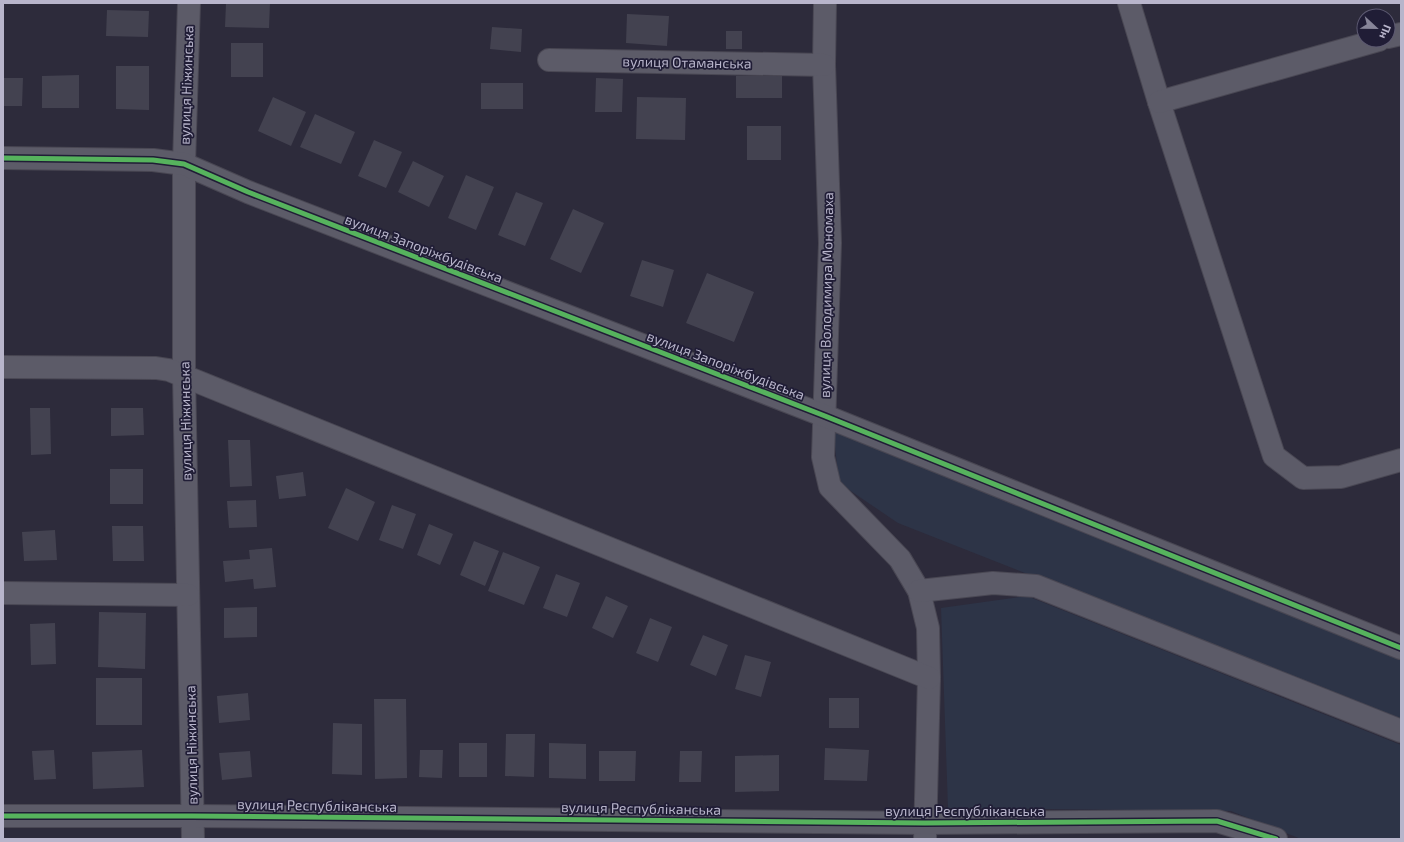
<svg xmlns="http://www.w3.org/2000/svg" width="1404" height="842" font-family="'Exo 2',sans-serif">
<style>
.green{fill:#2d3447}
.building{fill:#434250}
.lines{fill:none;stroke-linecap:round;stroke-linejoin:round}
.minor-casing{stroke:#494753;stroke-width:24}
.minor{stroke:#5c5b68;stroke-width:22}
.cycleway-casing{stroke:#201d36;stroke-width:8}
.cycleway{stroke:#56b35d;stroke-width:5}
.labels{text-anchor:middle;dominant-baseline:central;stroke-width:3.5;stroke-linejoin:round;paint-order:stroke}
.street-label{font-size:14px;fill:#b8b5cb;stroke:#201d36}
</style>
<rect width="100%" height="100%" fill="#2d2b3b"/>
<!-- green -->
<g class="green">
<path d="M 833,429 L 1401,659 L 1401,721 L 898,523 L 839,483 Z"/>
<path d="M 1027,596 L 1401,745 L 1401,839 L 1301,839 L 1231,811 L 948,808 L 941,608 Z"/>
</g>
<!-- building -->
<g class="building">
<path d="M 226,3 L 270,3 L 269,28 L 225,27 Z"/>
<path d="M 107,10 L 149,11 L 148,37 L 106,36 Z"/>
<path d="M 627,14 L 669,16 L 667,46 L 626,43 Z"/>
<path d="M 492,27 L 522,29 L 521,52 L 490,49 Z"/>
<rect x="726" y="31" width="16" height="18"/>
<rect x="231" y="43" width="32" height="34"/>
<path d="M 116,66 L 149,66 L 149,110 L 116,109 Z"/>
<path d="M 79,75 L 79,108 L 42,108 L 42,76 Z"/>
<rect x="736" y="76" width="46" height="22"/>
<path d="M 3,78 L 23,78 L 22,106 L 3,106 Z"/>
<path d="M 596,78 L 623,79 L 622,112 L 595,112 Z"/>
<rect x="481" y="83" width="42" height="26"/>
<path d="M 273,97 L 306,112 L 291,146 L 258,131 Z"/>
<path d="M 637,97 L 686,98 L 685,140 L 636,139 Z"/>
<path d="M 315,114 L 355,132 L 341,164 L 300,147 Z"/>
<rect x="747" y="126" width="34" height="34"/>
<path d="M 374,140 L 402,152 L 386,188 L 358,176 Z"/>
<path d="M 413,161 L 444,176 L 429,207 L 398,192 Z"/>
<path d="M 466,175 L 494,187 L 476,230 L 448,218 Z"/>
<path d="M 516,192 L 543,203 L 525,246 L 498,235 Z"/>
<path d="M 573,209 L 604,223 L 581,273 L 550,259 Z"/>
<path d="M 642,260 L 674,270 L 663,307 L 630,296 Z"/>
<path d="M 707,273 L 754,292 L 734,342 L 686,323 Z"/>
<path d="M 30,408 L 50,408 L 51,454 L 31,455 Z"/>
<path d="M 111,408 L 143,408 L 144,435 L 111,436 Z"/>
<path d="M 228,440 L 250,440 L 252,486 L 230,487 Z"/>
<rect x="110" y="469" width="33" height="35"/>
<path d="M 303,472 L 306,496 L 279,499 L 276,476 Z"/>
<path d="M 346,488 L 375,502 L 358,541 L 328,528 Z"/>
<path d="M 256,500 L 257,527 L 229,528 L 227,501 Z"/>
<path d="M 392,505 L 416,514 L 403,549 L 379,540 Z"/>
<path d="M 429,524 L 453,534 L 440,565 L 417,555 Z"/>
<path d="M 112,526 L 143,526 L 144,561 L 113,561 Z"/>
<path d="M 55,530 L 57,560 L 24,561 L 22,532 Z"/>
<path d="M 474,541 L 499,551 L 485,586 L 460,575 Z"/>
<path d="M 272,548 L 276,587 L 254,589 L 253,579 L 225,582 L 223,561 L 250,559 L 249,550 Z"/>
<path d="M 503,552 L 540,567 L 524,605 L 488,591 Z"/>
<path d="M 556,574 L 580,583 L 567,617 L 543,608 Z"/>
<path d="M 606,596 L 628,606 L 613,638 L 592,628 Z"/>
<path d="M 257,607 L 257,637 L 224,638 L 224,608 Z"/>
<path d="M 99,612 L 146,613 L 145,669 L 98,667 Z"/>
<path d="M 650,618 L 672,627 L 658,662 L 636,653 Z"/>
<path d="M 55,623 L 56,664 L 31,665 L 30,624 Z"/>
<path d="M 703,635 L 728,645 L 716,676 L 690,665 Z"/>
<path d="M 745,655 L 771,662 L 761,697 L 735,689 Z"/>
<rect x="96" y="678" width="46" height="47"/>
<path d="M 248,693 L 250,720 L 219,723 L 217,696 Z"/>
<rect x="829" y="698" width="30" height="30"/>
<path d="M 374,699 L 406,699 L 407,778 L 375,779 Z"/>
<path d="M 333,723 L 362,724 L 362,775 L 332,774 Z"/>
<path d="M 506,734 L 535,734 L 534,777 L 505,776 Z"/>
<rect x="459" y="743" width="28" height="34"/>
<path d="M 549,743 L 586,744 L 586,779 L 549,778 Z"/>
<path d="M 825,748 L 869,750 L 867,781 L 824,780 Z"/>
<path d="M 54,750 L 56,779 L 34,780 L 32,751 Z"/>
<path d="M 142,750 L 144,787 L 93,789 L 92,752 Z"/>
<path d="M 420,750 L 443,750 L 442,778 L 419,777 Z"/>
<path d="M 250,751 L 252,777 L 222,780 L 219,753 Z"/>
<path d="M 599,751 L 636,751 L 635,781 L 599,781 Z"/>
<path d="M 680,751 L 702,751 L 701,782 L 679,782 Z"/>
<path d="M 779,755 L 779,791 L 735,792 L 735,756 Z"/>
</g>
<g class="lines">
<defs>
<g id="minor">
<path d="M 189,3 L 184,164 L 184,375 L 193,839"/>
<path d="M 825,3 L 824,65 L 830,243 L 823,457 L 830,487 L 900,559 L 919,591 L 928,628 L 929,678 L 925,839"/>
<path d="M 1129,3 L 1159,102 L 1274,456 L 1303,478 L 1341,477 L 1401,460"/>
<path d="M 1388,37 L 1401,34"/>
<path d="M 549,60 L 824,65"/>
<path d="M 1159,102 L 1379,40"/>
<path d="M 3,158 L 153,160 L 184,164 L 248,192 L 825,416 L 1401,648"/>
<path d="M 3,367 L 156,368 L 169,370 L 929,678"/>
<path d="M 919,591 L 993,583 L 1036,586 L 1401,731"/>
<path d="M 3,593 L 188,595"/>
<path d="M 3,816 L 192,816 L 925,823 L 1217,821 L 1276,839"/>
</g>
</defs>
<!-- minor casing -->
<use href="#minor" class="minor-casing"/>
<!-- minor -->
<use href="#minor" class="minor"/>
<defs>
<g id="cycleway">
<path d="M 3,158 L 153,160 L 184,164 L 248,192 L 825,416 L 1401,648"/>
<path d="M 3,816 L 192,816 L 925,823 L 1217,821 L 1276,839"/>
</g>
</defs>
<!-- cycleway casing -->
<use href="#cycleway" class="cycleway-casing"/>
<!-- cycleway -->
<use href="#cycleway" class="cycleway"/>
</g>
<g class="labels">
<!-- street labels -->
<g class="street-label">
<text transform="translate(687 62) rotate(1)">вулиця Отаманська</text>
<text transform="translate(186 85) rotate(-88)">вулиця Ніжинська</text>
<text transform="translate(424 248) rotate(21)">вулиця Запоріжбудівська</text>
<text transform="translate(826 295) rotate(-89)">вулиця Володимира Мономаха</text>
<text transform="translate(726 365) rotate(21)">вулиця Запоріжбудівська</text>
<text transform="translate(185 421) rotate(-91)">вулиця Ніжинська</text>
<text transform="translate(191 745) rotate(-91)">вулиця Ніжинська</text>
<text transform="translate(317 805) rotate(1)">вулиця Республіканська</text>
<text transform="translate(641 808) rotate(1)">вулиця Республіканська</text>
<text x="965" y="810">вулиця Республіканська</text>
</g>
</g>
<!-- border -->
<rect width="1404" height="842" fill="none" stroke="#b8b5cb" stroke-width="8"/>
<!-- north arrow -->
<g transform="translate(1376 28) rotate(112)"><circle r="19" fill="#201d36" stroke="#5d5a72"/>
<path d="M0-3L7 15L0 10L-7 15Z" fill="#878599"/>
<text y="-6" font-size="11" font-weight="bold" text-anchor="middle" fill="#b8b5cb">Пн</text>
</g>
</svg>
